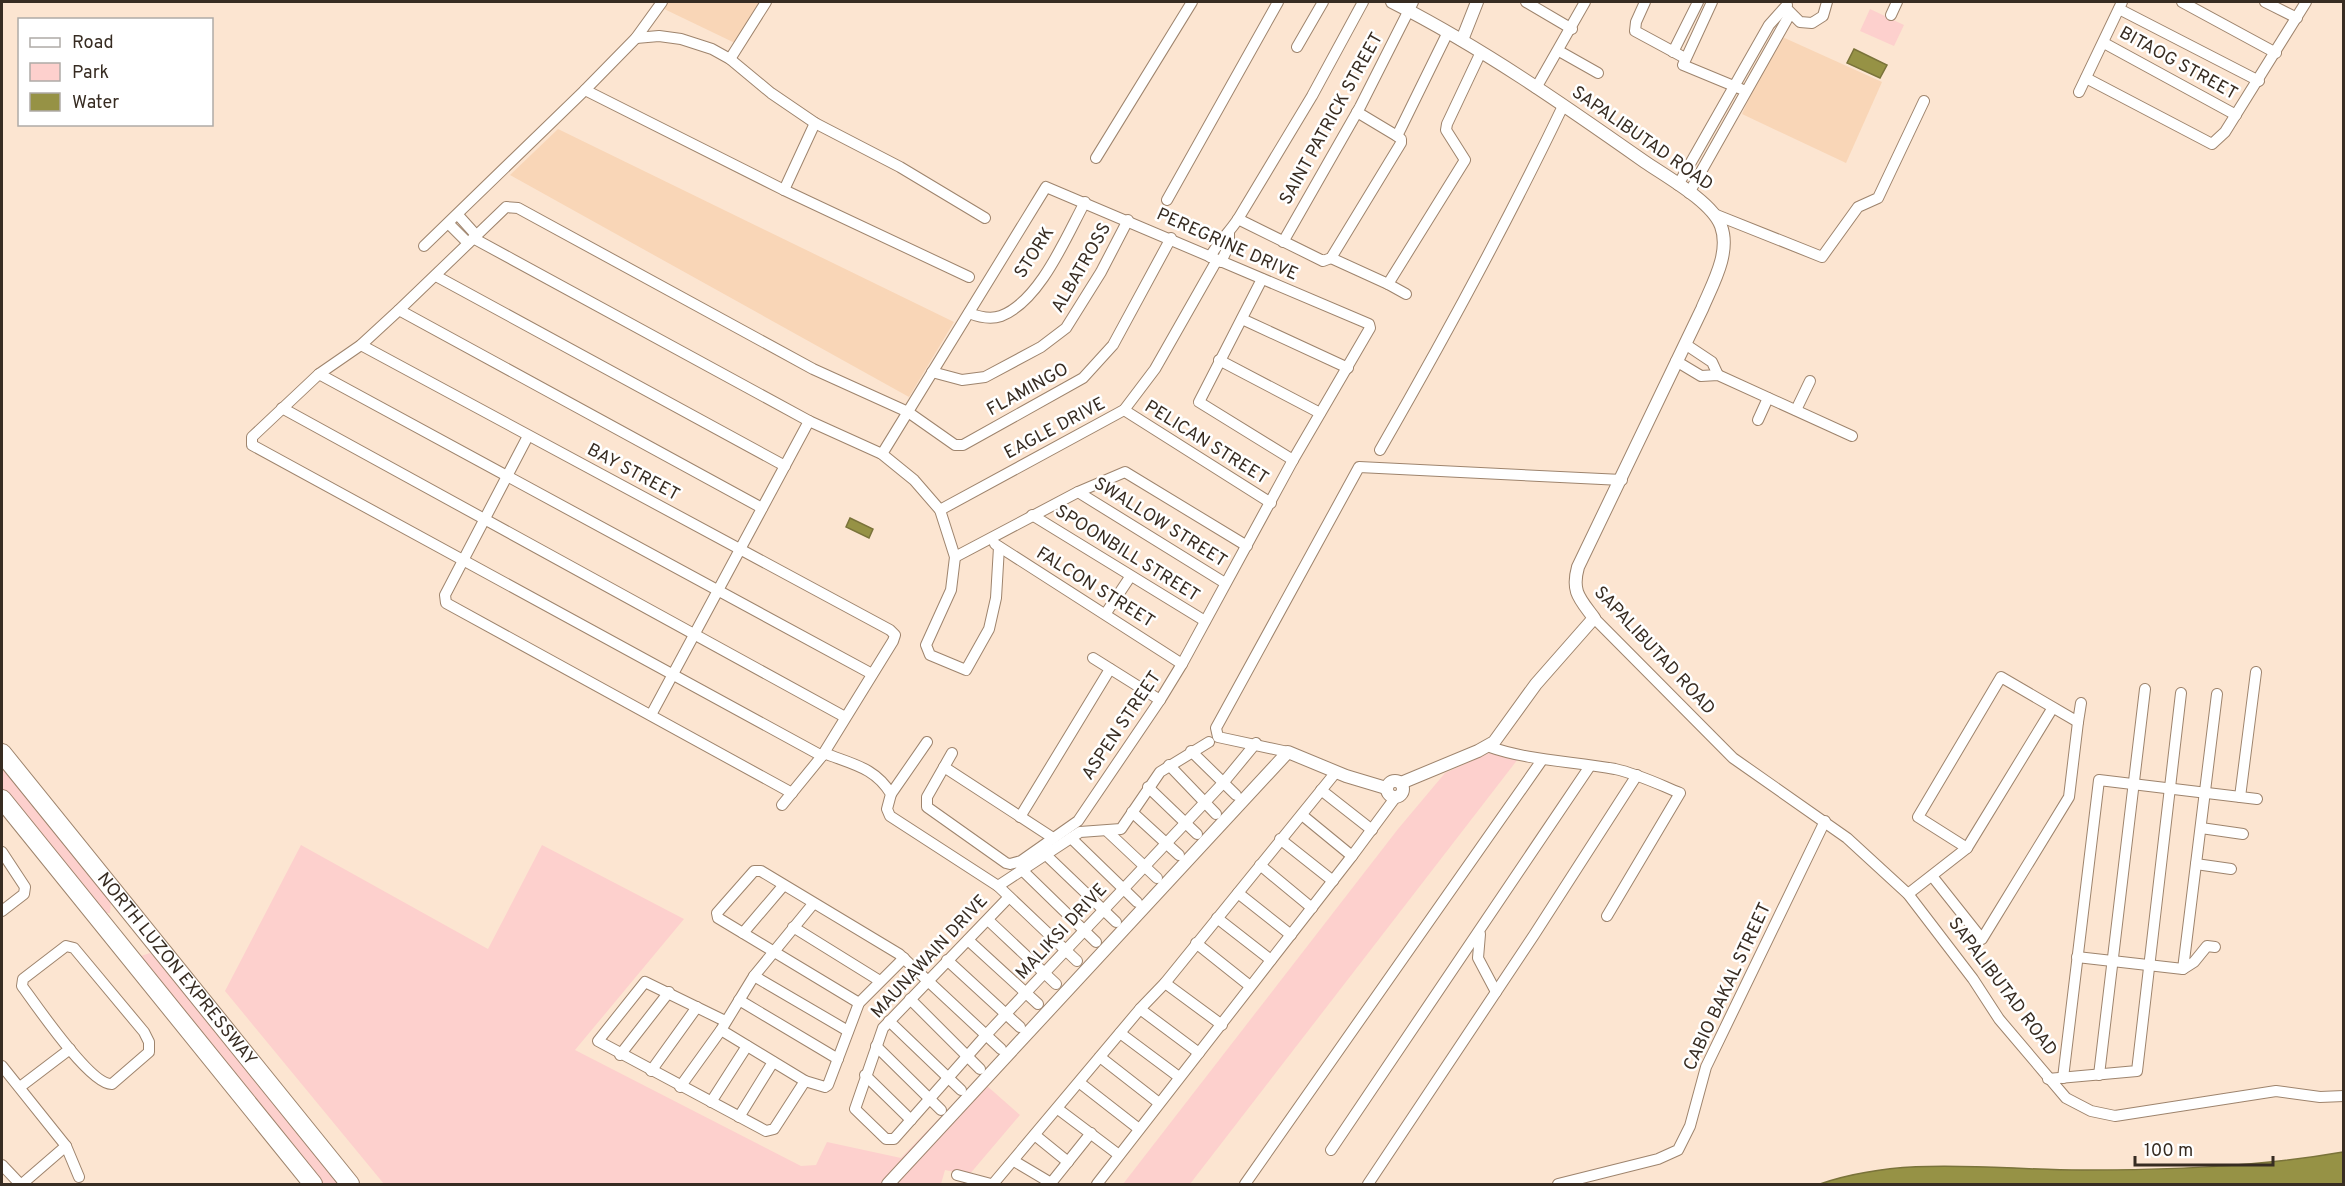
<svg xmlns="http://www.w3.org/2000/svg" width="2345" height="1186" font-family="Overpass,sans-serif">
<style>
.built{fill:#f9d6b7}
.green{fill:#fdd0cd}
.water{fill:#969245;stroke:#7a733a;stroke-width:1.5}
.lines{fill:none;stroke-linecap:round;stroke-linejoin:round}
.minor-casing{stroke:#9e846d;stroke-width:12}
.tertiary-casing{stroke:#9e846d;stroke-width:14}
.motorway-casing{stroke:#9e846d;stroke-width:20}
.minor{stroke:#fff;stroke-width:10}
.tertiary{stroke:#fff;stroke-width:12}
.motorway{stroke:#fff;stroke-width:18}
.labels{text-anchor:middle;dominant-baseline:central;stroke-width:5;stroke-linejoin:round;paint-order:stroke}
.street-label{font-size:18px;fill:#372c22;stroke:#fff}
</style>
<rect width="100%" height="100%" fill="#fce5d1"/>
<!-- built -->
<g class="built">
<path d="M 663,2 L 762,2 L 737,44 L 660,7 Z"/>
<path d="M 1778,35 L 1882,82 L 1846,163 L 1742,114 Z"/>
<path d="M 558,129 L 954,322 L 909,397 L 510,175 Z"/>
</g>
<!-- green -->
<g class="green">
<path d="M 1870,9 L 1904,25 L 1894,46 L 1860,31 Z"/>
<path d="M 1489,753 L 1518,759 L 1190,1184 L 1123,1184 L 1398,829 L 1445,773 Z"/>
<path d="M 2,761 L 111,901 L 110,913 L 101,913 L 2,791 Z"/>
<path d="M 301,845 L 488,949 L 542,845 L 684,919 L 575,1050 L 801,1166 L 816,1165 L 827,1142 L 901,1158 L 978,1078 L 1020,1115 L 969,1175 L 945,1170 L 941,1184 L 384,1184 L 225,991 Z"/>
<path d="M 150,953 L 154,956 L 341,1184 L 320,1184 L 140,961 L 141,956 Z"/>
</g>
<!-- water -->
<g class="water">
<path d="M 1854,49 L 1887,65 L 1880,78 L 1847,63 Z"/>
<path d="M 850,518 L 873,529 L 869,538 L 846,527 Z"/>
<path d="M 2343,1152 L 2343,1184 L 1820,1184 C 1905,1155 1993,1170 2081,1170 C 2168,1170 2257,1167 2343,1152 Z"/>
</g>
<g class="lines">
<defs>
<g id="minor">
<path d="M 1526,2 L 1572,29"/>
<path d="M 1645,2 L 1636,22 L 1635,31 L 1685,58"/>
<path d="M 1712,2 L 1683,65 L 1741,89"/>
<path d="M 2182,2 L 2276,53"/>
<path d="M 2265,2 L 2297,18"/>
<path d="M 1787,9 L 1800,22 L 1812,23 L 1823,16 L 1827,2"/>
<path d="M 2119,9 L 2259,81"/>
<path d="M 1891,15 L 1897,2"/>
<path d="M 636,38 L 659,36 L 681,39 L 712,49 L 730,59 L 771,93 L 815,123 L 900,167 L 985,218"/>
<path d="M 2104,43 L 2236,115"/>
<path d="M 1297,47 L 1323,2"/>
<path d="M 1559,51 L 1598,73"/>
<path d="M 1673,52 L 1698,2"/>
<path d="M 730,59 L 766,2"/>
<path d="M 2086,78 L 2212,144 L 2225,132 L 2306,2"/>
<path d="M 1536,88 L 1585,2"/>
<path d="M 585,90 L 784,190 L 969,277"/>
<path d="M 2079,92 L 2122,2"/>
<path d="M 1397,136 L 1448,32"/>
<path d="M 1096,158 L 1192,2"/>
<path d="M 1678,185 L 1769,25 L 1787,5"/>
<path d="M 784,190 L 815,123"/>
<path d="M 1689,193 L 1790,14"/>
<path d="M 1167,200 L 1278,2"/>
<path d="M 1714,214 L 1822,257 L 1858,207 L 1878,198 L 1924,101"/>
<path d="M 458,215 L 476,235"/>
<path d="M 1238,219 L 1323,261 L 1331,258 L 1401,143 L 1401,139 L 1397,136 L 1357,112"/>
<path d="M 449,224 L 468,243"/>
<path d="M 473,238 L 809,421 L 882,454 L 914,480 L 940,510 L 955,557 L 951,590 L 926,645 L 930,655 L 966,670 L 989,629 L 996,598 L 999,547"/>
<path d="M 1283,242 L 1360,107 L 1413,2"/>
<path d="M 424,246 L 585,90 L 636,38 L 662,2"/>
<path d="M 1210,257 C 1218,242 1229,233 1238,219 L 1312,96 L 1363,2"/>
<path d="M 1331,258 L 1388,284 L 1465,160 L 1446,130 L 1447,124 L 1481,52"/>
<path d="M 1221,262 L 1229,245 L 1229,232"/>
<path d="M 436,276 L 785,466"/>
<path d="M 1262,279 L 1199,402 L 1293,460"/>
<path d="M 1388,284 L 1406,294"/>
<path d="M 399,310 L 762,508"/>
<path d="M 969,313 C 979,317 990,320 1001,316 C 1040,301 1066,237 1085,202"/>
<path d="M 1242,319 L 1348,368"/>
<path d="M 1685,344 L 1712,362 L 1718,375"/>
<path d="M 361,345 L 890,630 L 895,635 L 893,641 L 822,756 L 782,805"/>
<path d="M 1219,360 L 1320,413"/>
<path d="M 1676,361 L 1701,376 L 1718,375 L 1852,436"/>
<path d="M 932,372 L 962,380 L 985,377 L 1041,347 L 1066,328 L 1101,272 L 1128,220"/>
<path d="M 319,374 L 872,674"/>
<path d="M 282,408 L 845,717"/>
<path d="M 1124,410 L 1271,503"/>
<path d="M 1796,410 L 1810,381"/>
<path d="M 1758,420 L 1768,398"/>
<path d="M 528,436 L 445,595 L 446,603 L 792,793"/>
<path d="M 1380,450 C 1445,337 1507,223 1563,106"/>
<path d="M 882,454 L 1046,187 L 1369,324 L 1370,328 L 1293,460 L 1182,664 L 1160,700 L 1078,821 L 1021,861 L 1010,864 L 1006,863 L 927,807 L 927,797 L 952,753"/>
<path d="M 1078,492 L 1225,583"/>
<path d="M 940,510 L 1124,410 L 1155,369 L 1217,260"/>
<path d="M 1032,515 L 1205,621"/>
<path d="M 995,544 L 1182,664"/>
<path d="M 955,557 L 1078,492 L 1125,472 L 1247,546"/>
<path d="M 1106,613 L 1130,577"/>
<path d="M 1594,618 L 1733,758 L 1847,838 L 1908,894 L 1973,979 L 1999,1019 L 2066,1098 L 2091,1111 L 2115,1116 L 2276,1091 L 2320,1097 L 2344,1096"/>
<path d="M 1093,658 L 1160,700"/>
<path d="M 651,715 L 809,421"/>
<path d="M 1487,746 C 1529,761 1572,761 1615,769 C 1638,774 1658,784 1680,793 L 1607,916"/>
<path d="M 1191,751 L 1236,795"/>
<path d="M 1288,752 L 1218,737 L 1216,728 L 1359,467 L 1622,480"/>
<path d="M 824,753 C 851,764 875,767 891,794 L 887,809 L 890,816 L 998,886 L 1077,961"/>
<path d="M 822,756 L 252,445 L 252,437 L 319,374 L 361,345 L 399,310 L 506,207 L 518,208 L 813,369 L 908,412 L 955,445 L 963,445 L 1083,378 L 1113,345 L 1171,238"/>
<path d="M 1169,765 L 1216,814"/>
<path d="M 944,767 L 1053,838"/>
<path d="M 1148,787 L 1197,834"/>
<path d="M 1321,790 L 1372,830"/>
<path d="M 891,794 L 927,742"/>
<path d="M 2240,797 L 2256,672"/>
<path d="M 1132,812 L 1179,855"/>
<path d="M 1302,815 L 1352,856"/>
<path d="M 1020,817 L 1110,669"/>
<path d="M 2201,828 L 2243,834"/>
<path d="M 1108,832 L 1157,878"/>
<path d="M 1071,838 L 1137,902"/>
<path d="M 1280,839 L 1333,881"/>
<path d="M 1967,848 L 1918,817 L 2001,677 L 2078,722 L 2081,703"/>
<path d="M 2,852 L 25,887 L 24,894 L 2,911"/>
<path d="M 1045,854 L 1116,922"/>
<path d="M 2196,864 L 2231,869"/>
<path d="M 1260,865 L 1312,908"/>
<path d="M 1021,869 L 1096,942"/>
<path d="M 1932,876 L 1982,939 L 2069,797 L 2078,722"/>
<path d="M 998,886 L 1080,832 L 1121,829 L 1160,772 L 1209,742"/>
<path d="M 1238,893 L 1291,935"/>
<path d="M 1908,894 L 1967,848 L 2052,709"/>
<path d="M 1009,897 L 883,1028 L 855,1109 L 886,1139 L 894,1139 L 986,1035 L 1223,783 L 1256,743"/>
<path d="M 1217,918 L 1271,960"/>
<path d="M 988,920 L 1056,984"/>
<path d="M 793,927 L 880,981"/>
<path d="M 743,933 L 783,886"/>
<path d="M 1480,934 L 1478,958 L 1496,992"/>
<path d="M 968,940 L 1038,1004"/>
<path d="M 1196,943 L 1250,986"/>
<path d="M 66,946 L 74,948 L 144,1032 L 149,1042 L 149,1052 L 112,1084 C 91,1086 36,1005 22,986 L 23,979 Z"/>
<path d="M 2077,957 L 2183,969 L 2194,962 L 2207,946 L 2215,947"/>
<path d="M 947,960 L 1020,1027"/>
<path d="M 2183,969 L 2217,694"/>
<path d="M 754,976 L 848,1031"/>
<path d="M 1165,983 L 1222,1025"/>
<path d="M 910,999 L 980,1069"/>
<path d="M 739,1000 L 838,1059"/>
<path d="M 859,1003 L 718,918 L 717,913 L 754,871 L 761,871 L 899,954 L 1001,1049"/>
<path d="M 1140,1009 L 1199,1053"/>
<path d="M 725,1021 L 645,982 L 598,1041 L 766,1131 L 774,1129 L 805,1081"/>
<path d="M 889,1021 L 961,1090"/>
<path d="M 721,1030 L 805,1081 L 825,1087 L 828,1085 L 859,1003 L 904,958"/>
<path d="M 1120,1033 L 1179,1077"/>
<path d="M 876,1046 L 941,1110"/>
<path d="M 620,1055 L 669,992"/>
<path d="M 1100,1057 L 1159,1103"/>
<path d="M 2,1066 L 66,1146 L 79,1177"/>
<path d="M 651,1071 L 697,1007"/>
<path d="M 865,1075 L 911,1120"/>
<path d="M 2099,1075 L 2145,689"/>
<path d="M 2063,1078 L 2099,780 L 2257,799"/>
<path d="M 2048,1079 L 2137,1071 L 2181,693"/>
<path d="M 1080,1083 L 1139,1129"/>
<path d="M 20,1087 L 70,1049"/>
<path d="M 680,1087 L 721,1030 L 754,976 L 813,904"/>
<path d="M 711,1102 L 747,1046"/>
<path d="M 1058,1109 L 1119,1155"/>
<path d="M 739,1117 L 773,1062"/>
<path d="M 1036,1136 L 1068,1162"/>
<path d="M 1331,1150 L 1590,766"/>
<path d="M 1014,1161 L 1051,1183 L 1091,1133"/>
<path d="M 2,1165 L 20,1184"/>
<path d="M 957,1175 L 991,1184"/>
<path d="M 22,1184 L 66,1146"/>
<path d="M 993,1184 L 1140,1009 L 1165,983 L 1336,772"/>
<path d="M 1097,1184 L 1352,856 L 1395,798"/>
<path d="M 1245,1184 L 1542,760"/>
<path d="M 1368,1184 L 1534,935 L 1637,775"/>
<path d="M 1558,1184 L 1658,1159 L 1678,1150 L 1690,1126 L 1706,1067 L 1825,821"/>
</g>
<g id="tertiary">
<path d="M 1392,2 C 1481,47 1564,105 1645,162 C 1667,177 1712,202 1721,226 C 1731,253 1712,285 1702,309 L 1578,567 C 1571,592 1580,599 1594,618 L 1536,684 L 1494,742 L 1478,751 L 1401,783"/>
<path d="M 1462,40 L 1477,2"/>
<circle cx="1395" cy="789" r="8"/>
<path d="M 888,1184 L 1288,752 L 1346,776 L 1386,788"/>
</g>
<g id="motorway">
<path id="s1" d="M 2,753 L 350,1184"/>
<path d="M 2,799 L 313,1184"/>
</g>
</defs>
<!-- minor casing -->
<use href="#minor" class="minor-casing"/>
<!-- tertiary casing -->
<use href="#tertiary" class="tertiary-casing"/>
<!-- motorway casing -->
<use href="#motorway" class="motorway-casing"/>
<!-- minor -->
<use href="#minor" class="minor"/>
<!-- tertiary -->
<use href="#tertiary" class="tertiary"/>
<!-- motorway -->
<use href="#motorway" class="motorway"/>
</g>
<g class="labels">
<!-- street labels -->
<g class="street-label">
<text transform="translate(2178 64) rotate(29)">BITAOG STREET</text>
<text transform="translate(1332 119) rotate(-61)">SAINT PATRICK STREET</text>
<text transform="translate(1642 139) rotate(35)">SAPALIBUTAD ROAD</text>
<text transform="translate(1227 245) rotate(24)">PEREGRINE DRIVE</text>
<text transform="translate(1035 253) rotate(-57)">STORK</text>
<text transform="translate(1082 268) rotate(-60)">ALBATROSS</text>
<text transform="translate(1028 390) rotate(-29)">FLAMINGO</text>
<text transform="translate(1055 429) rotate(-28)">EAGLE DRIVE</text>
<text transform="translate(1206 443) rotate(32)">PELICAN STREET</text>
<text transform="translate(633 473) rotate(28)">BAY STREET</text>
<text transform="translate(1160 523) rotate(32)">SWALLOW STREET</text>
<text transform="translate(1127 554) rotate(32)">SPOONBILL STREET</text>
<text transform="translate(1095 588) rotate(32)">FALCON STREET</text>
<text transform="translate(1654 651) rotate(47)">SAPALIBUTAD ROAD</text>
<text transform="translate(1122 726) rotate(-56)">ASPEN STREET</text>
<text transform="translate(1062 932) rotate(-47)">MALIKSI DRIVE</text>
<text transform="translate(930 957) rotate(-47)">MAUNAWAIN DRIVE</text>
<text stroke="none"><textPath href="#s1" startOffset="278">NORTH LUZON EXPRESSWAY</textPath></text>
<text transform="translate(1728 987) rotate(-65)">CABIO BAKAL STREET</text>
<text transform="translate(2002 987) rotate(53)">SAPALIBUTAD ROAD</text>
</g>
</g>
<!-- border -->
<rect width="2345" height="1186" fill="none" stroke="#372c22" stroke-width="6"/>
<!-- legend -->
<rect x="18" y="18" width="195" height="108" fill="#ffffff" stroke="#afaba7" stroke-width="1.5"/>
<rect x="30" y="38" width="30" height="9" fill="#ffffff" stroke="#afaba7" stroke-width="1.5"/>
<text x="72" y="48" font-size="18" fill="#372c22">Road</text>
<rect x="30" y="63" width="30" height="18" fill="#fdd0cd" stroke="#afaba7" stroke-width="1.5"/>
<text x="72" y="78" font-size="18" fill="#372c22">Park</text>
<rect x="30" y="93" width="30" height="18" fill="#969245" stroke="#afaba7" stroke-width="1.5"/>
<text x="72" y="108" font-size="18" fill="#372c22">Water</text>
<!-- scale -->
<path d="M2135 1156v9h138v-9" fill="none" stroke="#372c22" stroke-width="3"/>
<text x="2144" y="1156" font-size="18" fill="#372c22" stroke="#ffffff" stroke-width="4.5" paint-order="stroke">100 m</text>
</svg>
